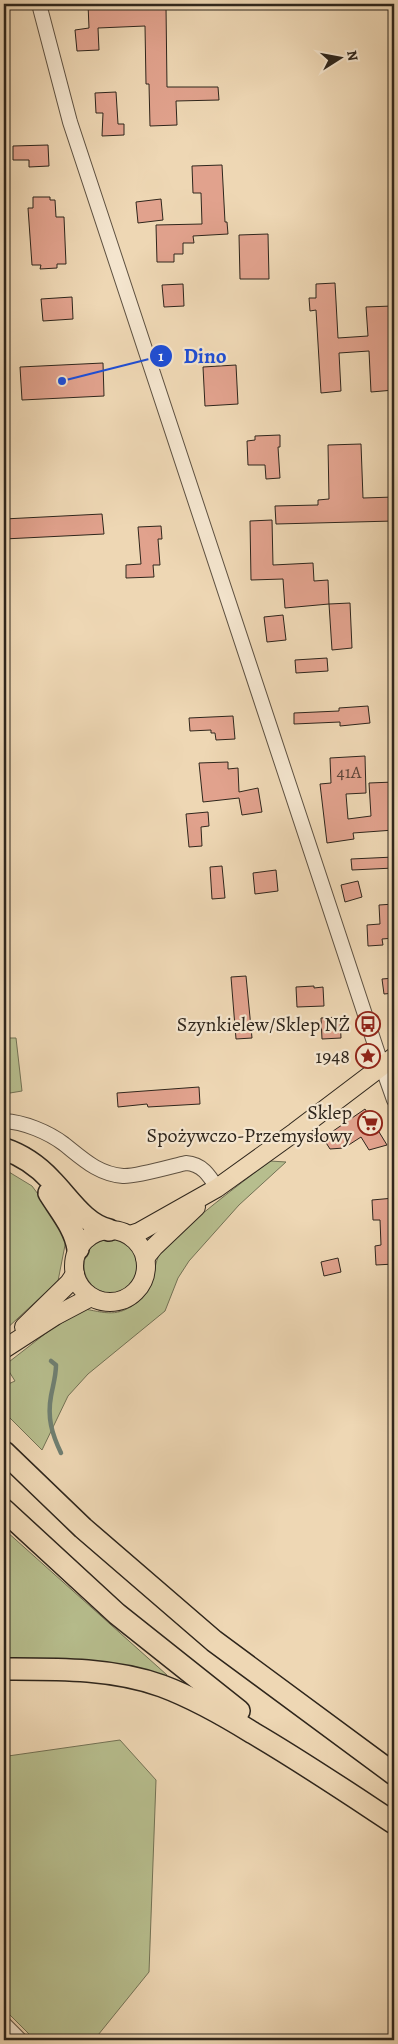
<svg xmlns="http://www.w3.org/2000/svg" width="398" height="2044" font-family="Alegreya,serif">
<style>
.green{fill:#b7be8e;stroke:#737255}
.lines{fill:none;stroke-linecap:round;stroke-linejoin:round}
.stream{stroke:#6f7f72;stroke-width:4.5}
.building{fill:#e1a28d;stroke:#2f261c}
.minor-casing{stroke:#5f5242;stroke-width:16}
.major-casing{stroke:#2f261c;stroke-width:20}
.highway-casing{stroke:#2f261c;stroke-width:24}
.minor{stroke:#f4e5ce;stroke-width:14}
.major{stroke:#eed7b4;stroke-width:18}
.highway{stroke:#eed7b4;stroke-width:21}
.labels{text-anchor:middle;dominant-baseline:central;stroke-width:4.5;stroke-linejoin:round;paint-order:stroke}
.number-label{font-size:18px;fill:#5c4538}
.poi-label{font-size:20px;fill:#2f261c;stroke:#f4e5ce;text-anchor:end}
.leader{fill:none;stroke:#1d4ed8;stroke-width:2}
.callout-dot{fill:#1d4ed8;stroke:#f4e5ce;stroke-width:2}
.mark-label{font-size:15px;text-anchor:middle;font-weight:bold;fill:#fff}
.callout-label{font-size:21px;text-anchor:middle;font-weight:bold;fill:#1d4ed8;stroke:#f4e5ce;stroke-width:4.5;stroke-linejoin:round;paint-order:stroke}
</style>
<rect width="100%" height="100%" fill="#eed7b4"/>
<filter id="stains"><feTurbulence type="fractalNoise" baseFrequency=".004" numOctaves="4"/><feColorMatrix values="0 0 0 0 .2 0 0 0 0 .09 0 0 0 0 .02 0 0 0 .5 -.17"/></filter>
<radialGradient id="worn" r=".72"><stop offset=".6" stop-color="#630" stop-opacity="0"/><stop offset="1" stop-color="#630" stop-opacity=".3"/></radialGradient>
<!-- green -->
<g class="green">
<path d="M 4,1038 L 16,1038 L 22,1091 L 4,1094 Z"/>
<path d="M 270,1161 L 286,1162 L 239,1205 L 189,1261 L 178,1278 L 165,1311 L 88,1374 L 68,1396 L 42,1450 L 4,1412 L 4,1386 L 15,1381 L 5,1365 L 50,1330 L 85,1309 C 110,1314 120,1317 141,1299 C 157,1286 152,1261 162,1251 C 192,1219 235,1188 270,1161 Z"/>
<path d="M 4,1169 L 32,1186 L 55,1217 L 66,1240 L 58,1281 L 4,1331 Z"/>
<circle cx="111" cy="1266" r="27"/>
<path d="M 6,1531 L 167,1675 L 165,1677 L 4,1661 C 4,1639 2,1617 4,1595 C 6,1569 12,1562 4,1534 Z"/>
<path d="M 120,1740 L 156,1780 L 149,1972 L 94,2040 L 35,2040 L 4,2009 L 4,1761 L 8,1756 Z"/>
</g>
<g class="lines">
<!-- stream -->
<path class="stream" d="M 51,1361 L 56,1365 C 56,1376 53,1385 51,1396 C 47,1418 52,1434 61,1453"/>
</g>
<!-- building -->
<g class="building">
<path d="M 88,4 L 118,4 L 118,9 L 166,7 L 167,87 L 218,87 L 219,100 L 176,101 L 177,125 L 150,126 L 149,84 L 146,84 L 145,26 L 98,28 L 99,50 L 77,51 L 75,30 L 89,28 Z"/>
<path d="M 116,92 L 118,124 L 124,124 L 124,135 L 102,136 L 103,113 L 96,113 L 95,93 Z"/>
<path d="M 48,145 L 49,166 L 29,167 L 29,160 L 13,160 L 13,146 Z"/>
<path d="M 222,165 L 225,222 L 227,222 L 228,234 L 193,236 L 194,243 L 183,243 L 183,254 L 174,254 L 174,262 L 157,262 L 156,225 L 202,224 L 201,193 L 193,193 L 192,166 Z"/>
<path d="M 33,197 L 50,197 L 50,200 L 55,200 L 56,217 L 64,217 L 66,264 L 57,264 L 57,268 L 40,269 L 41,265 L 32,265 L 28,208 L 33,208 Z"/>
<path d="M 161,199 L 163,220 L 138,223 L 136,202 Z"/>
<path d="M 268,234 L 269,279 L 240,279 L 239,235 Z"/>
<path d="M 335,283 L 338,338 L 368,336 L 366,307 L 392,306 L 394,390 L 371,392 L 369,351 L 339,353 L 341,391 L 321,393 L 316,310 L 310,311 L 309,298 L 316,298 L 316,284 Z"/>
<path d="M 183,284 L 184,306 L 164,307 L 162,285 Z"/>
<path d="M 72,297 L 73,319 L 43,321 L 41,299 Z"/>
<path d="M 103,363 L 104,396 L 22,400 L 20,367 Z"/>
<path d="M 236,365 L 238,404 L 205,406 L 203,367 Z"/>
<path d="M 280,435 L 280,447 L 278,447 L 280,478 L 266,479 L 265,465 L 248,465 L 247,441 L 255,440 L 255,436 Z"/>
<path d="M 361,444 L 363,498 L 394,497 L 394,521 L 276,524 L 275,506 L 318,505 L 318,500 L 329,499 L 328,445 Z"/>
<path d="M 102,514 L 104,534 L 4,539 L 4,519 Z"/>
<path d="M 272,520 L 273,565 L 313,563 L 314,581 L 328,580 L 329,604 L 285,608 L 283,579 L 251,580 L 250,521 Z"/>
<path d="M 161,526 L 162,539 L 158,539 L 160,565 L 153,565 L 154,577 L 126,578 L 126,565 L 141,564 L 138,527 Z"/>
<path d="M 350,603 L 352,648 L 332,650 L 329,604 Z"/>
<path d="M 283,615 L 286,640 L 267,642 L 264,617 Z"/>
<path d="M 327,658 L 328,671 L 296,673 L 295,660 Z"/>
<path d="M 368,706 L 370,723 L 340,726 L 340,722 L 294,724 L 294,713 L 339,711 L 339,708 Z"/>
<path d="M 233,716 L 235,739 L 216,740 L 215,733 L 211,733 L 211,730 L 190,731 L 189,718 Z"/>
<path d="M 365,756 L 366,793 L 346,794 L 348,819 L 371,816 L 369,783 L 394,782 L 394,830 L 353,833 L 354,839 L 327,843 L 320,784 L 331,783 L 330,758 Z"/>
<path d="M 228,762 L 228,769 L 238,768 L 239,792 L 258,788 L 262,812 L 242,815 L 239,798 L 203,802 L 199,763 Z"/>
<path d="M 208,812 L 209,826 L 201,827 L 202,846 L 189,847 L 186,814 Z"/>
<path d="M 394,857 L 394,868 L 352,870 L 351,859 Z"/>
<path d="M 222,866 L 225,898 L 212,899 L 210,867 Z"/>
<path d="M 276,870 L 278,891 L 255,894 L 253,873 Z"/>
<path d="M 358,881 L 362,897 L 345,902 L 341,885 Z"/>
<path d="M 394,904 L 394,938 L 382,939 L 383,945 L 368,946 L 367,925 L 380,924 L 379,905 Z"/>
<path d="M 246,976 L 252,1038 L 236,1039 L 231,977 Z"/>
<path d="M 394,978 L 394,993 L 384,994 L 382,979 Z"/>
<path d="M 314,986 L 314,988 L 323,987 L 324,1006 L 297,1007 L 296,987 Z"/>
<path d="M 340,1017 L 341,1038 L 322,1039 L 321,1018 Z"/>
<path d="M 199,1087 L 200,1104 L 148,1107 L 147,1104 L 118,1107 L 117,1093 Z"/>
<path d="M 365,1109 L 387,1145 L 369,1150 L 361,1137 L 344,1148 L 330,1149 L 323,1138 Z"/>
<path d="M 394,1198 L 394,1264 L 376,1265 L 375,1246 L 381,1245 L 380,1220 L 373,1220 L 372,1200 Z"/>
<path d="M 338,1258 L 341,1272 L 324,1276 L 321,1262 Z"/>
</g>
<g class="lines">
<defs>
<g id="minor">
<path d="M 39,4 L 70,122 L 382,1066 L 394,1100"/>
<path d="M 4,1121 C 24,1122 48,1132 64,1144 C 83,1159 98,1174 123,1176 C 135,1177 173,1166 186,1163 C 202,1164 209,1175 217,1188"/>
<path d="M 4,2024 L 20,2040"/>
</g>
<g id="major">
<circle cx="110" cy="1266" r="36"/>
<path d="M 130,1235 L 139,1232 L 217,1188 L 295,1132 L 394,1057"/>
<path d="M 145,1258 L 154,1247 L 196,1207"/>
<path d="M 24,1327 L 69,1283 L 75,1274"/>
<path d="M 4,1349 L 55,1316 L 91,1297"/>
</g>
<g id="highway">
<path d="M 4,1149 C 22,1155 38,1166 51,1180 C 69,1198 84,1224 109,1230"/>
<path d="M 49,1193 C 60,1211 75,1228 78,1249"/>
<path d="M 4,1452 L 83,1528 L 214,1641 L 394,1774"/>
<path d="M 4,1510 L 117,1614 L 239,1711"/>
<path d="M 4,1669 C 56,1669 112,1668 162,1686 C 194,1698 224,1715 253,1733 C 301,1761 347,1792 394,1823"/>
</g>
</defs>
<!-- minor casing -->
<use href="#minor" class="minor-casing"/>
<!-- major casing -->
<use href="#major" class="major-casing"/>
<!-- highway casing -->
<use href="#highway" class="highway-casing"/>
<!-- minor -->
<use href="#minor" class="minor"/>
<!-- major -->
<use href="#major" class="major"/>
<!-- highway -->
<use href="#highway" class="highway"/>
</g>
<!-- icons -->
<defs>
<symbol id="bus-ring" viewBox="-11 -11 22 22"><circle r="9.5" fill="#f4e5ce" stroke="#8f2418" stroke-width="1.5"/><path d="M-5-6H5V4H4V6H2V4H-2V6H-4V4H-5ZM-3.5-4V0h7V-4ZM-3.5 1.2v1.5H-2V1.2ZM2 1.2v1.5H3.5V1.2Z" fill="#8f2418"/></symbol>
<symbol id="sight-ring" viewBox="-11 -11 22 22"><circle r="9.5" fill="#f4e5ce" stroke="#8f2418" stroke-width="1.5"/><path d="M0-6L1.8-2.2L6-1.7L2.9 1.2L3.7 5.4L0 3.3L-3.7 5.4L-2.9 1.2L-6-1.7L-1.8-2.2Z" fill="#8f2418"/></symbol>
<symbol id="supermarket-ring" viewBox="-11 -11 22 22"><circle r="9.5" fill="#f4e5ce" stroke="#8f2418" stroke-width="1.5"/><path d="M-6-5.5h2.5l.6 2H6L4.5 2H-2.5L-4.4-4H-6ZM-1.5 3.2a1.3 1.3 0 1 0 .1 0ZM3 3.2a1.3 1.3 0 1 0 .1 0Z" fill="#8f2418"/></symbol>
</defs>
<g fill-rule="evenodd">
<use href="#bus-ring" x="354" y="1010" width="28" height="28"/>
<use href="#sight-ring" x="354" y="1042" width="28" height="28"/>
<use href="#supermarket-ring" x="356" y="1109" width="28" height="28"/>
</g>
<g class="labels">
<!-- number labels -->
<g class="number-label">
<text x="349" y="772">41A</text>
</g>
<!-- poi labels -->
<g class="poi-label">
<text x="350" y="1024">Szynkielew/Sklep NŻ</text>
<text x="350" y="1056">1948</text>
<text x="352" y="1112">Sklep<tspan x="352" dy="23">Spożywczo-Przemysłowy</tspan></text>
</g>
</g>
<!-- callouts -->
<path class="leader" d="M62 381L161 356"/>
<g class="callout-dot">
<circle cx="62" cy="381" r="5"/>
<circle cx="161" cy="356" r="12"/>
</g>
<g class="mark-label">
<text x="161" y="361">1</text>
</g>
<g class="callout-label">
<text x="205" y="363">Dino</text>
</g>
<!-- margin -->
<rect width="398" height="2044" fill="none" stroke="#eed7b4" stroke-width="20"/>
<rect x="5" y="5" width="388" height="2034" fill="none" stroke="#2f261c" stroke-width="2.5"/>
<rect x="10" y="10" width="378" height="2024" fill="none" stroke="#2f261c"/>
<!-- north arrow -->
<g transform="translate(340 58) rotate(79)" stroke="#f4e5ce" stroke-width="4" paint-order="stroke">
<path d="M0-4L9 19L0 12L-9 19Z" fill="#2f261c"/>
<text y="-8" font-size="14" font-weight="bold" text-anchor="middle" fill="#2f261c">N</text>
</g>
<rect width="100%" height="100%" filter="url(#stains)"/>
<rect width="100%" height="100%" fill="url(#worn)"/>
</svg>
